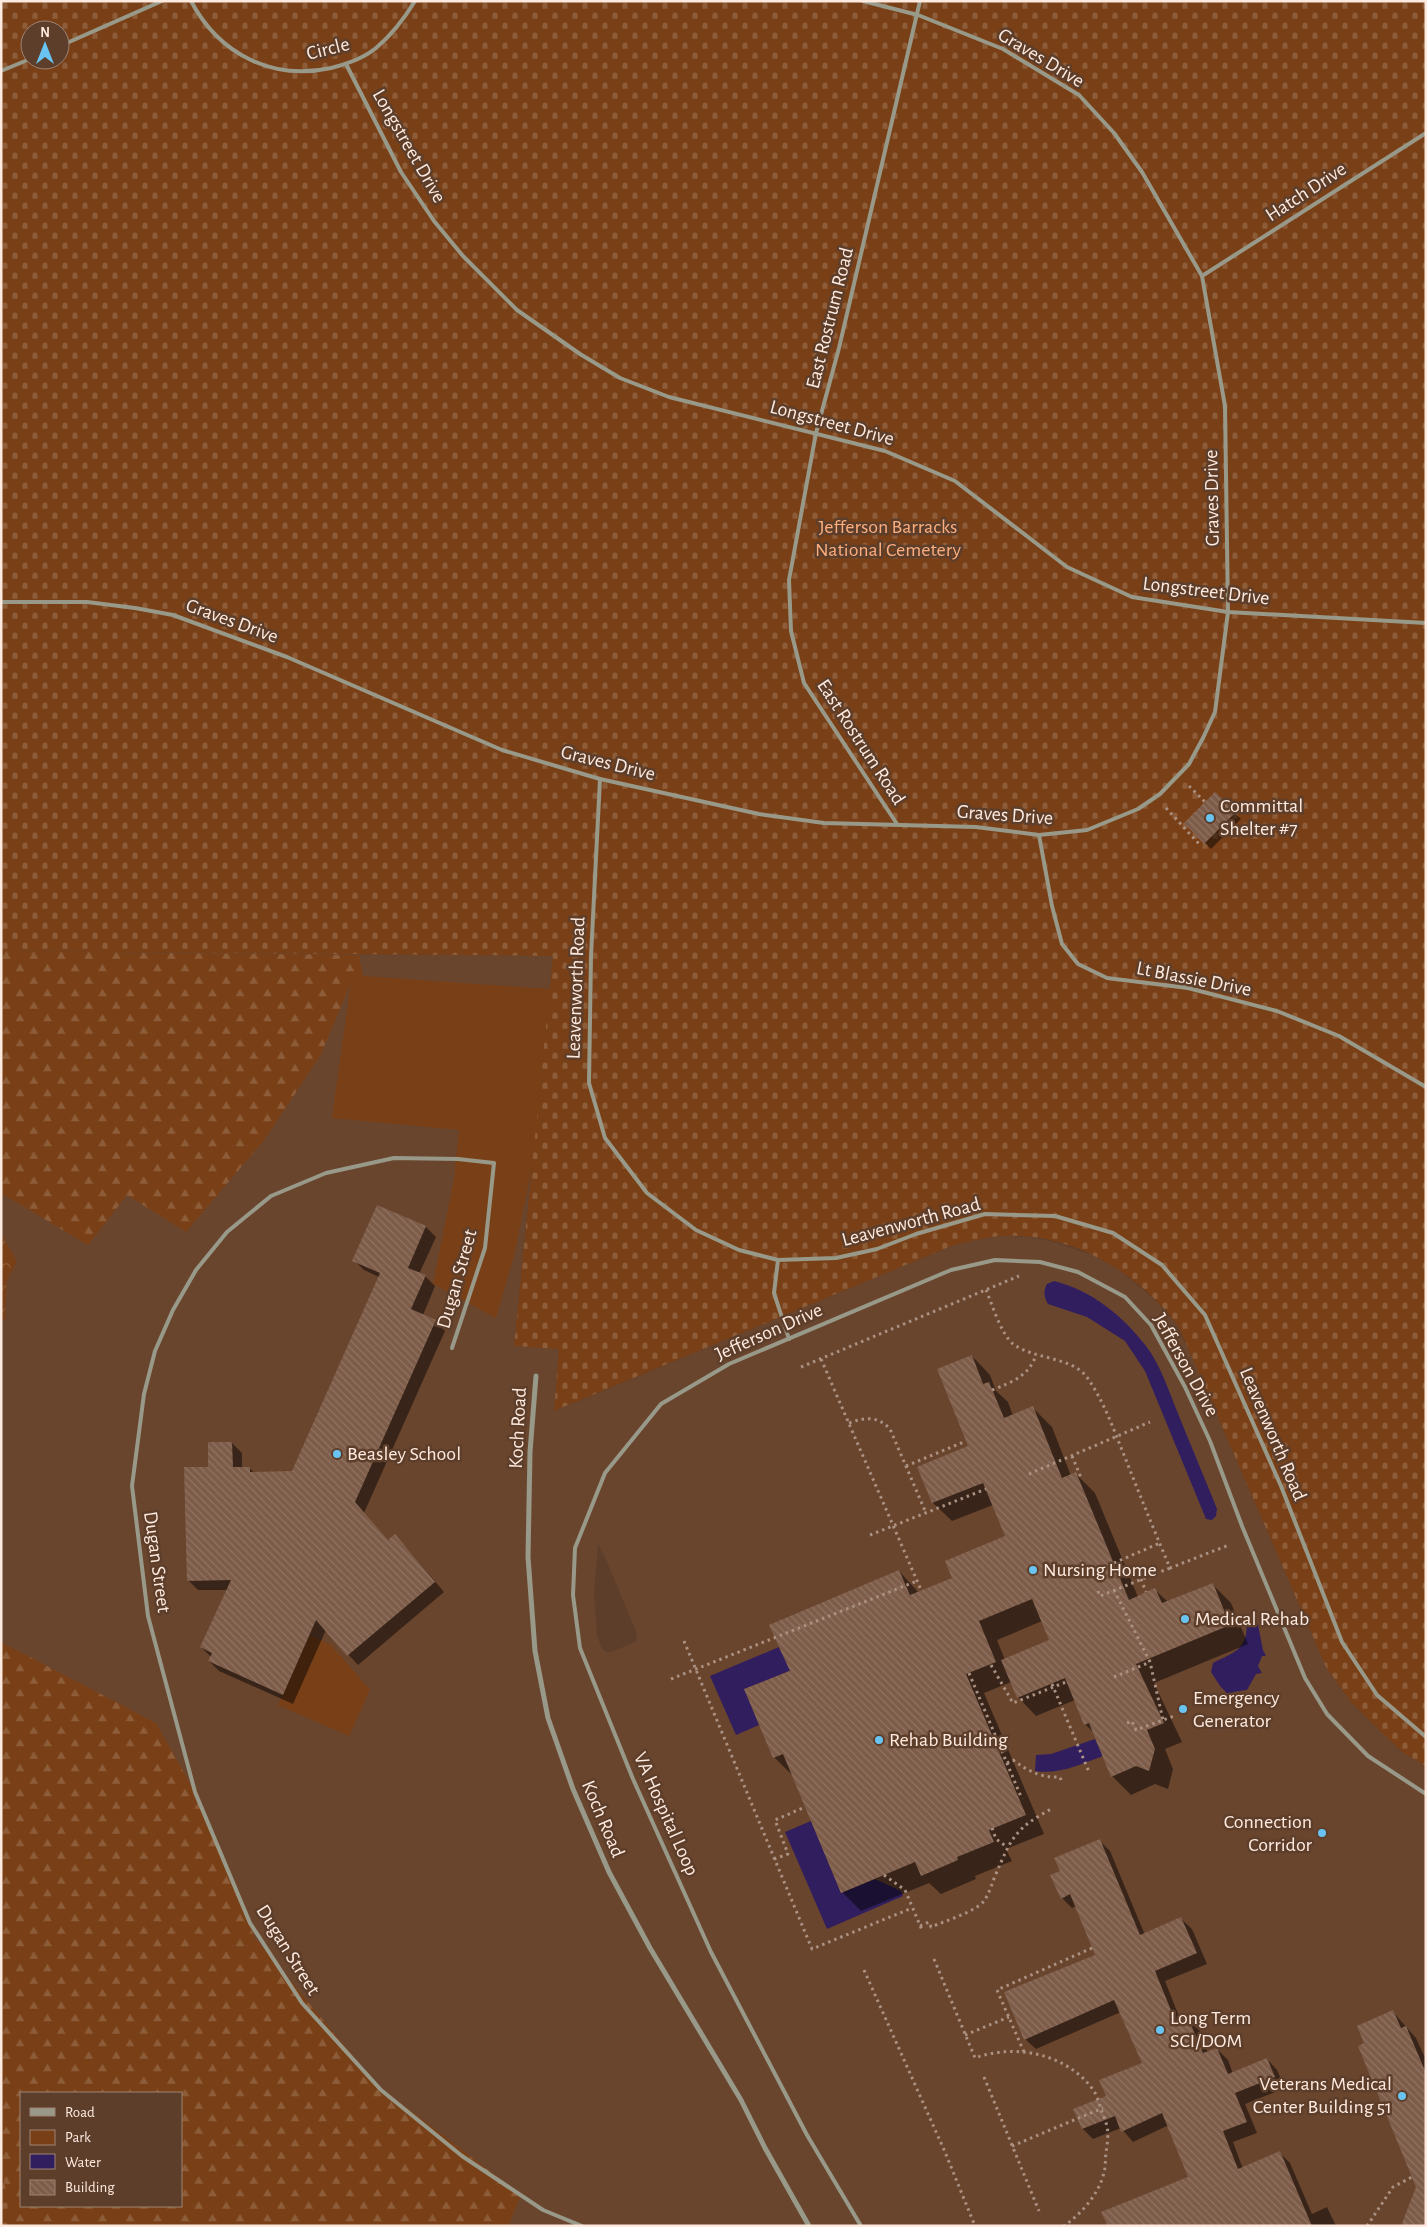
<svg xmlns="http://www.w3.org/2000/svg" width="1427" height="2227" font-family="'Alegreya Sans',sans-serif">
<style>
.built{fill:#6a452e;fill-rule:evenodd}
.green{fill:#794017}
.forest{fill:url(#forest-firs);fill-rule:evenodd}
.cemetery{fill:url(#cemetery-stones);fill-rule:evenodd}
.park{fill:url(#park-crowns)}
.water{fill:#311e5e}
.pier{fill:#5d3e2b}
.shadow{fill:#0007;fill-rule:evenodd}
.building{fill:url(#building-back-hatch)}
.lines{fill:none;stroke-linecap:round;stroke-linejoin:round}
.path{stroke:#ab9182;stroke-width:3;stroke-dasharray:2.5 4;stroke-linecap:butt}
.service{stroke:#989989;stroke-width:4}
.minor{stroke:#989989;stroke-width:5}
.path-bridge{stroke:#ab9182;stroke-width:3;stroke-dasharray:2.5 4;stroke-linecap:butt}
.poi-dot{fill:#69c4f1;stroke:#5d3e2b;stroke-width:2}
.labels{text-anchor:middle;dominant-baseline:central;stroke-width:5;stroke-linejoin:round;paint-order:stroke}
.street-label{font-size:20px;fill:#feeadf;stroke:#5d3e2b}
.park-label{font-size:20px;fill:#fcae7e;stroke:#5d3e2b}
.poi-label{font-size:20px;fill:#feeadf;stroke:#5d3e2b;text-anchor:start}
</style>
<defs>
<pattern id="forest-firs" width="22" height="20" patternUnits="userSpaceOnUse" patternTransform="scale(1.25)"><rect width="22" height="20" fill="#794017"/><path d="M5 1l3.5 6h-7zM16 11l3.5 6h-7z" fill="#8d5c38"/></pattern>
<pattern id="cemetery-stones" width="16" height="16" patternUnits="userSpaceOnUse" patternTransform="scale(1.25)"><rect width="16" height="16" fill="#794017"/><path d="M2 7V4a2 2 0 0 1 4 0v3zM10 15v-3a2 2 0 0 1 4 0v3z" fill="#8d5c38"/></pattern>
<pattern id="park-crowns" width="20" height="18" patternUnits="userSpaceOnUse" patternTransform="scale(1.25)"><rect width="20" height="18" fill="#794017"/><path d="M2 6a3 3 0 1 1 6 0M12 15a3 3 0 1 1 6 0" fill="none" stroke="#8d5c38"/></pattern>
<pattern id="building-back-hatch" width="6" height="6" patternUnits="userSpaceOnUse" patternTransform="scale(1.25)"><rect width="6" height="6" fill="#7d5c49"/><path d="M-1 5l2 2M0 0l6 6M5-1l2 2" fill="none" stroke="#907463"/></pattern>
</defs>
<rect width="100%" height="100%" fill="#5d3e2b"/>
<!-- built -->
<path class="built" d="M 1,951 L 553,956 L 514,1345 L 559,1348 L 555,1411 L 954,1245 L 979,1239 L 1005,1236 L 1029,1237 L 1051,1241 L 1095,1256 L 1117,1268 L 1155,1300 L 1176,1324 L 1192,1357 L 1326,1667 L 1351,1702 L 1402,1752 L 1426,1766 L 1426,2226 L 14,2226 L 1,2168 ZM 21,2093 L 181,2093 L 181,2206 L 21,2206 Z"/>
<!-- green -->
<g class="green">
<path d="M 363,976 L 550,989 L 534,1157 L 514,1256 L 496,1318 L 433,1284 L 454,1179 L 459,1130 L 332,1118 L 350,988 Z"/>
<path d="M 310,1635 L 331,1645 L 370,1690 L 349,1736 L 278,1705 Z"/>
</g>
<!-- forest -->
<g class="forest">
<path d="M 1,951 L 359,955 L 363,976 L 349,988 L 320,1056 L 265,1139 L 186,1232 L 127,1195 L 88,1245 L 1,1193 Z"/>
<path d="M 1,1642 L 156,1723 L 195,1792 L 255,1938 L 377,2085 L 521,2195 L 508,2226 L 1,2226 ZM 21,2093 L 181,2093 L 181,2206 L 21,2206 Z"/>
</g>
<!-- cemetery -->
<g class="cemetery">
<path d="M 1,1 L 1426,1 L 1426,1766 L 1402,1752 L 1351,1702 L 1326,1667 L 1192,1357 C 1187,1346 1182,1332 1175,1322 C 1135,1271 1070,1232 1003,1236 C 987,1237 971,1241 954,1245 L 554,1411 L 559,1349 L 514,1346 L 553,956 L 1,951 ZM 30,30 L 60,30 L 60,60 L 30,60 Z"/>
<path d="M 1,2168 L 14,2226 L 1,2226 Z"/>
</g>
<!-- park -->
<path class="park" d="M 1,1234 L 17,1261 L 7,1281 L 5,1318 L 1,1323 Z"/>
<!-- water -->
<g class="water">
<path d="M 1054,1281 C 1091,1290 1123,1316 1146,1346 C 1160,1364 1168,1389 1177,1411 C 1190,1444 1204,1476 1217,1509 L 1216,1516 L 1212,1520 L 1206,1519 L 1145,1371 L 1125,1341 L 1087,1317 L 1048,1304 C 1044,1297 1043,1291 1047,1284 Z"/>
<path d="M 1252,1622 L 1258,1625 L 1263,1650 L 1266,1656 L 1262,1656 L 1258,1666 L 1262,1673 L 1256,1674 L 1247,1690 L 1233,1692 L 1230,1696 L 1220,1686 L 1211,1672 L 1213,1663 C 1234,1652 1246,1651 1247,1625 Z"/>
<path d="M 779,1647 L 782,1654 L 823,1657 L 745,1689 L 759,1725 L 736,1735 L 710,1676 Z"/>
<path d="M 1095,1739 L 1103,1756 C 1081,1764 1059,1775 1035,1771 L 1036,1755 L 1051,1754 Z"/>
<path d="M 811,1821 L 841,1893 L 875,1879 L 901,1891 L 903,1896 L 827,1929 L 785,1832 Z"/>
</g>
<!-- pier -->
<path class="pier" d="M 598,1544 L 605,1557 L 637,1634 L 636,1642 L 608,1653 L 602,1649 L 597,1635 L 594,1593 Z"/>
<!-- shadow -->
<g class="shadow">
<path d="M 1215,794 L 1241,819 L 1211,849 L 1185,823 Z"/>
<path d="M 378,1207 L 426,1227 L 436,1237 L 419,1274 L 425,1276 L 435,1286 L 423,1315 L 435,1321 L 445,1331 L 364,1513 L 388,1541 L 404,1545 L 444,1592 L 358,1665 L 326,1630 L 293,1704 L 219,1671 L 209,1661 L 211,1657 L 201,1647 L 228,1590 L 198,1590 L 188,1580 L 210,1468 L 232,1443 L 242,1453 L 242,1468 L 249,1468 L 255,1473 L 293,1472 L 379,1277 L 364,1270 L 354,1260 Z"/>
<path d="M 972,1356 L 990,1375 L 996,1391 L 1008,1402 L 1013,1416 L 1033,1408 L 1052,1427 L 1071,1476 L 1076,1474 L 1095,1493 L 1138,1597 L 1155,1590 L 1168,1602 L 1212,1584 L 1231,1603 L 1248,1644 L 1154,1683 L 1182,1742 L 1165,1749 L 1173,1769 L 1168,1789 L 1155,1784 L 1131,1795 L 1112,1776 L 1095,1734 L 1085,1724 L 1075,1700 L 1036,1716 L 1018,1697 L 1011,1682 L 984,1693 L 1044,1834 L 1006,1849 L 1012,1861 L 975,1876 L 976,1879 L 941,1894 L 929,1883 L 861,1911 L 842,1892 L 793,1776 L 774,1757 L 791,1671 L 899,1571 L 919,1593 L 953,1578 L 1007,1537 L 993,1505 L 952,1521 L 933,1503 L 919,1467 L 970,1447 ZM 1042,1621 L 1051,1641 L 1005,1660 L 997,1640 Z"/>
<path d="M 1100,1841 L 1110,1851 L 1145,1935 L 1181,1919 L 1192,1929 L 1207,1964 L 1165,1981 L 1182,2024 L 1189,2021 L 1200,2031 L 1208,2053 L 1217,2049 L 1228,2060 L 1233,2074 L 1267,2059 L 1277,2070 L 1285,2088 L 1245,2104 L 1257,2133 L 1233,2142 L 1243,2169 L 1279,2152 L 1290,2163 L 1312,2214 L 1327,2207 L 1336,2226 L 1109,2226 L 1190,2177 L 1169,2125 L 1133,2142 L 1121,2128 L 1093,2139 L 1083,2129 L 1075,2110 L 1107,2096 L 1143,2064 L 1121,2012 L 1036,2049 L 1025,2039 L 1097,1956 L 1076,1906 L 1072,1908 L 1062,1898 L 1062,1872 Z"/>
<path d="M 1393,2012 L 1416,2038 L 1426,2060 L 1426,2226 L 1418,2187 L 1366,2044 Z"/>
</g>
<!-- building -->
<g class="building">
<path d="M 1215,792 L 1236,812 L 1204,844 L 1184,823 Z"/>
<path d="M 377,1205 L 426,1226 L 408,1268 L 426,1275 L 411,1309 L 436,1320 L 355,1502 L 388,1540 L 395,1534 L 435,1582 L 347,1656 L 316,1620 L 283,1695 L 208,1661 L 212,1653 L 200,1647 L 231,1580 L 187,1581 L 184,1467 L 208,1467 L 208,1442 L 232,1442 L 233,1467 L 250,1467 L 250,1472 L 292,1471 L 380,1273 L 352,1261 Z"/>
<path d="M 972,1355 L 983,1384 L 989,1382 L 1004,1418 L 1033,1406 L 1062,1478 L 1076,1472 L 1129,1600 L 1155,1588 L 1162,1603 L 1213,1583 L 1230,1625 L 1136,1664 L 1164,1723 L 1147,1730 L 1155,1749 L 1149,1771 L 1136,1766 L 1111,1777 L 1089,1723 L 1084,1725 L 1065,1678 L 1017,1698 L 1001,1660 L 1049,1640 L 1032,1599 L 979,1621 L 996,1662 L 966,1674 L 1026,1815 L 989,1830 L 994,1842 L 957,1857 L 958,1860 L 921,1876 L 915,1862 L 841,1893 L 783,1754 L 773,1758 L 744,1689 L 790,1671 L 769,1625 L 899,1570 L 910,1595 L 952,1578 L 945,1561 L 1005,1536 L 983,1483 L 932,1503 L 917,1467 L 968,1446 L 937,1369 Z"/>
<path d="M 1100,1839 L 1140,1935 L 1181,1917 L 1197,1953 L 1155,1971 L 1177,2025 L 1189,2020 L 1203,2053 L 1217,2048 L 1228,2074 L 1267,2058 L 1275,2077 L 1235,2093 L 1247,2122 L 1223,2131 L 1238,2169 L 1280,2151 L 1312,2226 L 1108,2226 L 1101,2212 L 1188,2177 L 1162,2113 L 1121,2132 L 1115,2116 L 1082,2129 L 1073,2109 L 1106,2096 L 1099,2080 L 1142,2063 L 1114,2000 L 1024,2040 L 1004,1992 L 1095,1955 L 1070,1894 L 1061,1899 L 1050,1875 L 1060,1871 L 1054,1858 Z"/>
<path d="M 1393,2010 L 1401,2028 L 1406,2026 L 1426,2073 L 1426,2226 L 1401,2226 L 1416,2187 L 1358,2046 L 1364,2043 L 1357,2026 Z"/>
</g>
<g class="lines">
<!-- path -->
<g class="path">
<path d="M 1189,786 L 1205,802"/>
<path d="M 1166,808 L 1201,846"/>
<path d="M 986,1290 C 992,1304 1001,1334 1013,1344 C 1033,1359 1071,1357 1086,1376 C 1103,1399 1113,1428 1124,1455 C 1139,1493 1154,1530 1170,1568 L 1229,1545"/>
<path d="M 821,1359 L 921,1590"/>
<path d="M 801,1367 L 1019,1276"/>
<path d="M 992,1390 C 1012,1382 1029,1376 1036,1355"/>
<path d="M 849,1423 C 865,1417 878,1416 890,1429 L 926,1513"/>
<path d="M 1072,1456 L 1080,1475 L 1078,1476"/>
<path d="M 906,1466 L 966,1441"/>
<path d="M 1029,1474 L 1150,1422"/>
<path d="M 870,1535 L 986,1489"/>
<path d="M 1114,1563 L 1160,1543"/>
<path d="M 1141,1579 L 1146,1592"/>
<path d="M 1114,1590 L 1150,1662 L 1163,1720"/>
<path d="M 1098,1591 L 1100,1596 L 1170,1568"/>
<path d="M 684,1641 L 812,1949 L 912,1908"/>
<path d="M 991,1665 L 1013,1703 L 1066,1682"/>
<path d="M 969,1673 L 1022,1799"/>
<path d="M 1114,1677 L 1150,1662"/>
<path d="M 671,1679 L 917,1581"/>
<path d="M 1127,1723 L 1132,1721 L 1136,1730 L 1174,1716"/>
<path d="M 1007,1763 L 1013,1760 C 1028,1771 1041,1778 1060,1777 L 1062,1783"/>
<path d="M 992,1828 L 996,1839 L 1007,1847"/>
<path d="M 774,1859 L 788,1854 L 775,1820 L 805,1807"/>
<path d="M 884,1875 L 905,1890 L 922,1930"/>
<path d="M 920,1926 L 929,1922 L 931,1927 C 945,1921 975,1912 984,1901 C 989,1894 992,1884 995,1876 C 1012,1837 1014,1829 1053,1808"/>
<path d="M 934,1959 L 975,2058 C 1016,2043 1068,2054 1094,2091 C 1097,2096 1099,2103 1101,2109 C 1103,2115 1106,2121 1107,2127 C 1109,2135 1107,2145 1106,2153 C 1105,2159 1106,2166 1104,2172 C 1100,2193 1081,2214 1064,2226"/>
<path d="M 864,1970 L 945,2152 L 975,2226"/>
<path d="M 965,2035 L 1009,2017"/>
<path d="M 1024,2052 L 997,1990 L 1092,1948"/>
<path d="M 984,2077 L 1039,2211"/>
<path d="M 1012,2146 L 1103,2108"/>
<path d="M 1367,2226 L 1393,2187 L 1412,2177"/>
</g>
<!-- service -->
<g class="service">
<path d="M 191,1 C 219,54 272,81 331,68 C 347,64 364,58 376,48 C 393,34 404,19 415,1"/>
<path d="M 60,46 L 162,1"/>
<path d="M 346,64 L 401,172 L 434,221 L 463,256 L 517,310 L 580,354 L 620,378 L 669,397 L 885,451 L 955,481 L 1067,567 L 1132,597 L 1228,612 L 1426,623"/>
<path d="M 1,71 L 30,59"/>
<path d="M 1202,276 L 1426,133"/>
<path d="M 1,602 L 87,602 L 135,608 L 173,615 L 287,657 L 502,750 L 600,779 L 759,814 L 824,823 L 976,827 L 1039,835 L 1087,830 L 1138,809 L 1160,794 L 1189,764 L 1203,738 L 1215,712 L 1228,612 L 1225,406 L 1202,276 L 1142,172 L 1114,133 L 1079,95 L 1003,49 L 918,15 L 863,1"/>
<path d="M 600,779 L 591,956 L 589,1083 L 605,1138 L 647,1193 L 696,1230 L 739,1250 L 778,1260 L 836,1258 L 877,1249 L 916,1234 L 985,1214 L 1055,1216 L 1113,1233 L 1162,1265 L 1205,1315 L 1281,1486 L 1342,1642 L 1377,1695 L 1426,1737"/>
<path d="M 897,824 L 804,683 L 791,631 L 789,580 L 816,433 L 839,348 L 920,1"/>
<path d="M 1039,835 L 1052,906 L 1062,944 L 1078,964 L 1107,978 L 1188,988 L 1277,1011 L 1339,1036 L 1426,1087"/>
<path d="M 778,1260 L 774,1293 L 789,1339"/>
<path d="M 452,1348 L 485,1248 L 494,1163 L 458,1159 L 394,1158 L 326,1173 L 271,1196 L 227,1232 L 196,1270 L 173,1310 L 155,1351 L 144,1394 L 132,1486 L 148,1616 L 195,1792 L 250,1923 L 302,2003 L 381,2090 L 462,2156 L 543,2210 L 582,2226"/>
<path d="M 861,2226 L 807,2135 L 711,1952 L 633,1779 L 580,1648 L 573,1595 L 575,1548 L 605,1473 L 661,1404 L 729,1364 L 951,1270 L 995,1260 L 1040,1262 L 1078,1272 L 1125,1297 L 1151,1325 L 1185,1387 L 1210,1441 L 1242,1526 L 1305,1678 L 1327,1714 L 1368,1756 L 1426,1794"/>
</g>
<!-- minor -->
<path class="minor" d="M 536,1376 L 530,1452 L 528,1557 L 535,1651 L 548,1718 L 573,1789 L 609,1872 L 650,1948 L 741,2100 L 765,2148 L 809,2226"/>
<!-- path-bridge -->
<path class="path-bridge" d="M 1052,1684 L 1089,1772"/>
</g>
<!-- markers -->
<g class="poi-dot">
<circle cx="1210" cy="818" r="5"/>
<circle cx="337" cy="1454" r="5"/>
<circle cx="1033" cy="1570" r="5"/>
<circle cx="1185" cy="1619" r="5"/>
<circle cx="1183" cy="1709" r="5"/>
<circle cx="879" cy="1740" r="5"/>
<circle cx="1322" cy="1833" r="5"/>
<circle cx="1160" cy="2030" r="5"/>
<circle cx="1402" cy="2096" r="5"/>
</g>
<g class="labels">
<!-- street labels -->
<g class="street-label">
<text transform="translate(328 49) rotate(-14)">Circle</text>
<text transform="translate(1041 58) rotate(31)">Graves Drive</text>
<text transform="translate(409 146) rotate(60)">Longstreet Drive</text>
<text transform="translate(1306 192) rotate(-33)">Hatch Drive</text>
<text transform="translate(830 318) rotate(-76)">East Rostrum Road</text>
<text transform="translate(832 423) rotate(15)">Longstreet Drive</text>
<text transform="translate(1212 498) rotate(-91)">Graves Drive</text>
<text transform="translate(1206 591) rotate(7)">Longstreet Drive</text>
<text transform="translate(232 621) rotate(20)">Graves Drive</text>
<text transform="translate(861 742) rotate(57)">East Rostrum Road</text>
<text transform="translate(608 763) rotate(14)">Graves Drive</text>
<text transform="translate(1005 815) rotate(4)">Graves Drive</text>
<text transform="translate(1194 979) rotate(11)">Lt Blassie Drive</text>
<text transform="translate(576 988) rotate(-88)">Leavenworth Road</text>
<text transform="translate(911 1222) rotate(-15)">Leavenworth Road</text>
<text transform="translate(457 1279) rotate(-74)">Dugan Street</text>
<text transform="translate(769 1332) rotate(-24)">Jefferson Drive</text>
<text transform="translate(1186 1365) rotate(61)">Jefferson Drive</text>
<text transform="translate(518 1428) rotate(-87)">Koch Road</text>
<text transform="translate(1273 1434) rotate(67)">Leavenworth Road</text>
<text transform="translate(157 1562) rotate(82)">Dugan Street</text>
<text transform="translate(666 1814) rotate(66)">VA Hospital Loop</text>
<text transform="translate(603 1819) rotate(67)">Koch Road</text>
<text transform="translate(288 1950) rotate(58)">Dugan Street</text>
</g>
<!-- park labels -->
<g class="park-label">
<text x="888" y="527">Jefferson Barracks<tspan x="888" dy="23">National Cemetery</tspan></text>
</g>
<!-- poi labels -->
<g class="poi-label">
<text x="1220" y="806">Committal<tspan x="1220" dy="23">Shelter #7</tspan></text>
<text x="347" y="1454">Beasley School</text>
<text x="1043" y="1570">Nursing Home</text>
<text x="1195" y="1619">Medical Rehab</text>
<text x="1193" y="1698">Emergency<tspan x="1193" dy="23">Generator</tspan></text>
<text x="889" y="1740">Rehab Building</text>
<text x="1312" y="1822" text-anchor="end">Connection<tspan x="1312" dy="23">Corridor</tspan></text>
<text x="1170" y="2018">Long Term<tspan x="1170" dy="23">SCI/DOM</tspan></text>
<text x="1392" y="2084" text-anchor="end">Veterans Medical<tspan x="1392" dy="23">Center Building 51</tspan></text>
</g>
</g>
<!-- border -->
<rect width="1427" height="2227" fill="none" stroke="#feeadf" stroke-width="5"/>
<!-- legend -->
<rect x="20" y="2092" width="162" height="115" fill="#5d3e2b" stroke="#9d8373"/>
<rect x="30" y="2108" width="25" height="8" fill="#989989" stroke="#9d8373"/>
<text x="65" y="2117" font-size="15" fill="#feeadf">Road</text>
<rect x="30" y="2130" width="25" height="15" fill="#794017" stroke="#9d8373"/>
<text x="65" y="2142" font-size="15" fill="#feeadf">Park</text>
<rect x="30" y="2154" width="25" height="15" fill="#311e5e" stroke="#9d8373"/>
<text x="65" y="2167" font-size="15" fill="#feeadf">Water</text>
<rect x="30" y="2180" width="25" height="15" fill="url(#building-back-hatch)" stroke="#9d8373"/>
<text x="65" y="2192" font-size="15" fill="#feeadf">Building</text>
<!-- north arrow -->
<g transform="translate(45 45)"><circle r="24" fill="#5d3e2b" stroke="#9d8373"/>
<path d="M0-4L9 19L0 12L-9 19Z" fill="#69c4f1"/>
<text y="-8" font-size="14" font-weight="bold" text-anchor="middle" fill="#feeadf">N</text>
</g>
</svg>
